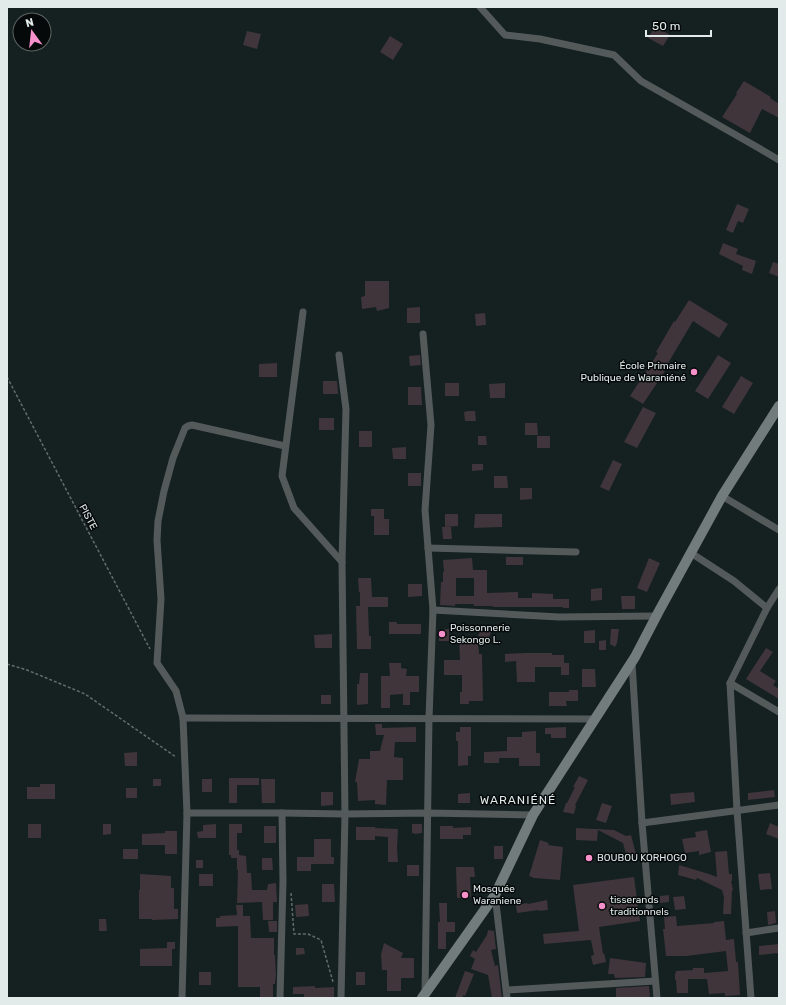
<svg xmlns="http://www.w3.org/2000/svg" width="786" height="1005" font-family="Rubik,sans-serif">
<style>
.building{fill:#3f353a;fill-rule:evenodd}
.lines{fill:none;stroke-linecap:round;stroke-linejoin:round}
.path{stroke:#626c6d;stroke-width:1.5;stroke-dasharray:3 2;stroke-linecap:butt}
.street{stroke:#545a5a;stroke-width:7}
.secondary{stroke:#737c7c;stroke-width:10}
.poi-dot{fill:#f890cb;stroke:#050909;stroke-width:1.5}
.labels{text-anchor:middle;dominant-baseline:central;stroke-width:3;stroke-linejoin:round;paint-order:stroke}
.poi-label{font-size:10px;fill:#e2eaea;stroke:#050909;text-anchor:start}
.street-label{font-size:10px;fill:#e2eaea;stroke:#050909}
.quarter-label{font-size:12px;letter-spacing:1px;fill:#e2eaea;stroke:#050909}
</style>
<rect width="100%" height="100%" fill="#152021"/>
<!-- building -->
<g class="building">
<path d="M 655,26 L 670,35 L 663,46 L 648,38 Z"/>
<path d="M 247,31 L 261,34 L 257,49 L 243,45 Z"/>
<path d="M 390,36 L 403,44 L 393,60 L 380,52 Z"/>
<path d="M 744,81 L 771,97 L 770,98 L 779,104 L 779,118 L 762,109 L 750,133 L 722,117 L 737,94 L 736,93 Z"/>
<path d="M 737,204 L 749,209 L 743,223 L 738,221 L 733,233 L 726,230 Z"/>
<path d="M 723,243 L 738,249 L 736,254 L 756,261 L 752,274 L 742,270 L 743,266 L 719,254 Z"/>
<path d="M 773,262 L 779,264 L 779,277 L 769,273 Z"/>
<path d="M 365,281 L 389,281 L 389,308 L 377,311 L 376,307 L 362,309 L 361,297 L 365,296 Z"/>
<path d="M 689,300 L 728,324 L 719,338 L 693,321 L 664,370 L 665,371 L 643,404 L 630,396 L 658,353 L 656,352 L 674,321 L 675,322 Z"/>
<path d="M 420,307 L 420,323 L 407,323 L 407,308 Z"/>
<path d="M 485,313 L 486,325 L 476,326 L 475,314 Z"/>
<path d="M 420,355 L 421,365 L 410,366 L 409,356 Z"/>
<path d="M 718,355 L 731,363 L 708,399 L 695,391 Z"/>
<path d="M 277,363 L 277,377 L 259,377 L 259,364 Z"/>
<path d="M 741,376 L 753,383 L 734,414 L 722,407 Z"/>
<path d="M 323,381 L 337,381 L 338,394 L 323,394 Z"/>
<rect x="445" y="383" width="14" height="13"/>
<path d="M 505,383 L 505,398 L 490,398 L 489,384 Z"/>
<path d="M 408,387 L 421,387 L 422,405 L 408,405 Z"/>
<path d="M 643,407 L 656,413 L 637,448 L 624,442 Z"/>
<path d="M 468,411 L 475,411 L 476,421 L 465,421 L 464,412 Z"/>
<rect x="319" y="418" width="15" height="12"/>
<path d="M 525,423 L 537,423 L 538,435 L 525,435 Z"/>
<rect x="359" y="431" width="13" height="16"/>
<path d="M 478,436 L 486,436 L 487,445 L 478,445 Z"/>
<rect x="537" y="436" width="13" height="12"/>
<path d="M 406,447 L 406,459 L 393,459 L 392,448 Z"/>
<path d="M 613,460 L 622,464 L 609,491 L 600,487 Z"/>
<path d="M 472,464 L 483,464 L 483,470 L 472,471 Z"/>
<rect x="408" y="473" width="13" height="13"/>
<path d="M 494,476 L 507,476 L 508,488 L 494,488 Z"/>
<path d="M 520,488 L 532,488 L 532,499 L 520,500 Z"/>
<path d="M 371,509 L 384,509 L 384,519 L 389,519 L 389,535 L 374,535 L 374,516 L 371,516 Z"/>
<path d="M 445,514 L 458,514 L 458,526 L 445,527 Z"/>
<path d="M 475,514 L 502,514 L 502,527 L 474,528 Z"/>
<path d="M 442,527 L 451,527 L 452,539 L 443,539 Z"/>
<rect x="506" y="557" width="17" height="8"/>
<path d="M 472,558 L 473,570 L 487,570 L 487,593 L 518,592 L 518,598 L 532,598 L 532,593 L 553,594 L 553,599 L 569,599 L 569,608 L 563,608 L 563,607 L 493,607 L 493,606 L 474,606 L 474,604 L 455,604 L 455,606 L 440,605 L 441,582 L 443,582 L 443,572 L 444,572 L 443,560 ZM 456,578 L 474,578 L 474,596 L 456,596 Z"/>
<path d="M 649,558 L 660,563 L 647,592 L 637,588 Z"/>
<path d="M 358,578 L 371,578 L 372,597 L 388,597 L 388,607 L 368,607 L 369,636 L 371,636 L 371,649 L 357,649 L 356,606 L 360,606 L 360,592 L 359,592 Z"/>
<path d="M 408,584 L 422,584 L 422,596 L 408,597 Z"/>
<path d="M 602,588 L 602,600 L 591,601 L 591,589 Z"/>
<path d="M 621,596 L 635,596 L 635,609 L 622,609 Z"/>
<path d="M 389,622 L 397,622 L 397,624 L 421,624 L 421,634 L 389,634 Z"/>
<path d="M 449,629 L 449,641 L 439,641 L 439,630 Z"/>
<path d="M 481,629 L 491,632 L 488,640 L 478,636 Z"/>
<path d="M 611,629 L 619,629 L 617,643 L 615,647 L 610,644 Z"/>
<path d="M 595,630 L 595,643 L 584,643 L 584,631 Z"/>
<path d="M 332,634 L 332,648 L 315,648 L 314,635 Z"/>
<path d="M 459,638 L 478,638 L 479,654 L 482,654 L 483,701 L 469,701 L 469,704 L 460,704 L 460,692 L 462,692 L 462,675 L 444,675 L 444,660 L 460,660 Z"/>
<path d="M 606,640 L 606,650 L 599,650 L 599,641 Z"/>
<path d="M 766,648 L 773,652 L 760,671 L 776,681 L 773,685 L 779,689 L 779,699 L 746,679 Z"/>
<path d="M 526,653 L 552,653 L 552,655 L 564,655 L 564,663 L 569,663 L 569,675 L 561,675 L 561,667 L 535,667 L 535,682 L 517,682 L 516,661 L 505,662 L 505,654 Z"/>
<path d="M 389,663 L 401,663 L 401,668 L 407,669 L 406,676 L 419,676 L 419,692 L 410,692 L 410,705 L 403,705 L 403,694 L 390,695 L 390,708 L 381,708 L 381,676 L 390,676 Z"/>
<path d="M 582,669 L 595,669 L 596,687 L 582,687 Z"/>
<path d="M 360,673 L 368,673 L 368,704 L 357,705 L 357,684 L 359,684 Z"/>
<path d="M 569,690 L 578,690 L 578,701 L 566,701 L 567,706 L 549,706 L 549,692 L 569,692 Z"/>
<rect x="321" y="695" width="10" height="9"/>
<path d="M 375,724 L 382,724 L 382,728 L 416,727 L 416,742 L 395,742 L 394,757 L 403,758 L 403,780 L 387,780 L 386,805 L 375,804 L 375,800 L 358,801 L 357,782 L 355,782 L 359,759 L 370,759 L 370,751 L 380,751 L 384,735 L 376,735 Z"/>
<path d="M 460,727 L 471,727 L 471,756 L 468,756 L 468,765 L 458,766 L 458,741 L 456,741 L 456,732 L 460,732 Z"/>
<path d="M 566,727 L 566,738 L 551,738 L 551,734 L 545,734 L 545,728 Z"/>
<path d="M 536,731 L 536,753 L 540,753 L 540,766 L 519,766 L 519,758 L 499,758 L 499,763 L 484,763 L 484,752 L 507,751 L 507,737 L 522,737 L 522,732 Z"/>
<path d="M 137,752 L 137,766 L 125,766 L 124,753 Z"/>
<path d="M 579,776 L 588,780 L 575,805 L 576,806 L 574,814 L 563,812 L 566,803 L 567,803 L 575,787 L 573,787 Z"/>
<path d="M 229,778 L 259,778 L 259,785 L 237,785 L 237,803 L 229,803 Z"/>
<rect x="153" y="779" width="8" height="7"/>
<rect x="202" y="779" width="10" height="13"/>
<path d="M 261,779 L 275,779 L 275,803 L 262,803 Z"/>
<path d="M 40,784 L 55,784 L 55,799 L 27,799 L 27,787 L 40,787 Z"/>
<rect x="126" y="788" width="11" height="10"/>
<path d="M 774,790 L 775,797 L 748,800 L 748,793 Z"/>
<path d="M 321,792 L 333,792 L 333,805 L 321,806 Z"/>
<path d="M 694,792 L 695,802 L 671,805 L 670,794 Z"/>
<path d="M 470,793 L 470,803 L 458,803 L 458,794 Z"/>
<path d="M 602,803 L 612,806 L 606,823 L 596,820 Z"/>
<path d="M 770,823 L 779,827 L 779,839 L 766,834 Z"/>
<rect x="28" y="824" width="13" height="14"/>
<path d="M 103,824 L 111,824 L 111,834 L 103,835 Z"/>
<path d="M 216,824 L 216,838 L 198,838 L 197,832 L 203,831 L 203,825 Z"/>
<path d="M 229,824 L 242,824 L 242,833 L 237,833 L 237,850 L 239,850 L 239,855 L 246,856 L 247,873 L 251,873 L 252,890 L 267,890 L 268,884 L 276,883 L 277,902 L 273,902 L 273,920 L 263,920 L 262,902 L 237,903 L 238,870 L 237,870 L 237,858 L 231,858 L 231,855 L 229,855 Z"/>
<path d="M 412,824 L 422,824 L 422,833 L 414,834 L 414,833 L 412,833 Z"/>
<rect x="264" y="826" width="12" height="17"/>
<path d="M 440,826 L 453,826 L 453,828 L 471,827 L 471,835 L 463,835 L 463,839 L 440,839 Z"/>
<path d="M 356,827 L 375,827 L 375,828 L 398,829 L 397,848 L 398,862 L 388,862 L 388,837 L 375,836 L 375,840 L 356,840 Z"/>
<path d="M 576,828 L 614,830 L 626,836 L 631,835 L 637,858 L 628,861 L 623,843 L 598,830 L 597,841 L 576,840 Z"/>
<path d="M 707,830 L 711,852 L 699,855 L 699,851 L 685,853 L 682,839 L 696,837 L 695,832 Z"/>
<path d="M 165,831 L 177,831 L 177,854 L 165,854 L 165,845 L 142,845 L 142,834 L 165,833 Z"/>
<path d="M 314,839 L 331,839 L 331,857 L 334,857 L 334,864 L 311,864 L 311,871 L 297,871 L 297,857 L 314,857 Z"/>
<path d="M 540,840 L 549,843 L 548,845 L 563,847 L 560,880 L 534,878 L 529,876 Z"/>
<rect x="494" y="846" width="9" height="13"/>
<rect x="123" y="849" width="15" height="10"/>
<path d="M 727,851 L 729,874 L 732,874 L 732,881 L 731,881 L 733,890 L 732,891 L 731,914 L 723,914 L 724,897 L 722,890 L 697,878 L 696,880 L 678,875 L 679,865 L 709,874 L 717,877 L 715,852 Z"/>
<path d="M 262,858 L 272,858 L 273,870 L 262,870 Z"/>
<rect x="196" y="860" width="7" height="8"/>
<rect x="407" y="865" width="12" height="11"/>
<path d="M 456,867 L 474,867 L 475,877 L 470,877 L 471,897 L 457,898 Z"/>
<path d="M 770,873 L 772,889 L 760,890 L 758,874 Z"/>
<path d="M 140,874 L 171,876 L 171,888 L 174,888 L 174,909 L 178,909 L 178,919 L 152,920 L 152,919 L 139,919 L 139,890 L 140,890 Z"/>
<rect x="199" y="874" width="14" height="12"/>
<path d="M 634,877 L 640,921 L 599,927 L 603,954 L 604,953 L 606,962 L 593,965 L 591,956 L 594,955 L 591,940 L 544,944 L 543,934 L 579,931 L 573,885 Z"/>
<path d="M 322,884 L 334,884 L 335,902 L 322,902 Z"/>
<path d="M 669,895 L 669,902 L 660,903 L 660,896 Z"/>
<path d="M 684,896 L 686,909 L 675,910 L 673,897 Z"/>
<path d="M 547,900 L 548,910 L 539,911 L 539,910 L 517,913 L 516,905 L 527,903 L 528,904 Z"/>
<path d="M 439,903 L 447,903 L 447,922 L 455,922 L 455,932 L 446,932 L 446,949 L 438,949 L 438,922 L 440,922 Z"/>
<path d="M 308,904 L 309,916 L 296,917 L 295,905 Z"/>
<path d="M 236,905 L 243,905 L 243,916 L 250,916 L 251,938 L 274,938 L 274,955 L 275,955 L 276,975 L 275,984 L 273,984 L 273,998 L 260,998 L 260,987 L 238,987 L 238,926 L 216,927 L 216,918 L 220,918 L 220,916 L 237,915 Z"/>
<path d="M 775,911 L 776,923 L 768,925 L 767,912 Z"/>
<path d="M 676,916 L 677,926 L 714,923 L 714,922 L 724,921 L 726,940 L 734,939 L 736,962 L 738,962 L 740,995 L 725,996 L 725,993 L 709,994 L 707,979 L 688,979 L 688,993 L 677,993 L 676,980 L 675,980 L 675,973 L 676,973 L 676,971 L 693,970 L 693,968 L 704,968 L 704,973 L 728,971 L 726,951 L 686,956 L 666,956 L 663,929 L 665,929 L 664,917 Z"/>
<path d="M 99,919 L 106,919 L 107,931 L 99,931 Z"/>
<path d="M 268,921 L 277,921 L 277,932 L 269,932 Z"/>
<path d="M 488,930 L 494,931 L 496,949 L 491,950 L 495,966 L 498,965 L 502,998 L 492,998 L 488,975 L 471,969 L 475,959 L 470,956 L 473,950 L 476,952 L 487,935 Z"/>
<path d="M 167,942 L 175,942 L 175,949 L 172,949 L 172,966 L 140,966 L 140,949 L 167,948 Z"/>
<path d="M 384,943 L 403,953 L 401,958 L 414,958 L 414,978 L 401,978 L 401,991 L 387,991 L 387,970 L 382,970 L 381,955 Z"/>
<path d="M 779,944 L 779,953 L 759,955 L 759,946 Z"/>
<path d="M 296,948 L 304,948 L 305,954 L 296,955 Z"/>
<path d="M 610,958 L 646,963 L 645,977 L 615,978 L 614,974 L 608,974 Z"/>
<path d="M 465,971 L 474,974 L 465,996 L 463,995 L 463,998 L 455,998 Z"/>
<rect x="199" y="972" width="12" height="13"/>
<rect x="356" y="972" width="9" height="13"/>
<path d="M 315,986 L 315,988 L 334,987 L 334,998 L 304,998 L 304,994 L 293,994 L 293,987 Z"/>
<path d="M 649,986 L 650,998 L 616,998 L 616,988 Z"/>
</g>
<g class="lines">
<!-- path -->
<g class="path">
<path d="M 7,377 L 150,649"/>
<path d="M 7,664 L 27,670 L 85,694 L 176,757"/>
<path d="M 291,893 L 294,934 L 308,934 L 321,940 L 333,982"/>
</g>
<!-- street -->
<g class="street">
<path d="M 480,7 L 505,35 L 540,39 L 614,55 L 641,81 L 757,147 L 779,160"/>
<path d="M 303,312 L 282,476 L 294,508 L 342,562"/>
<path d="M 423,334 L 431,425 L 425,510 L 433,610 L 429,718 L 425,995"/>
<path d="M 339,355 L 346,409 L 342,562 L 345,814 L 341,998"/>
<path d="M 722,496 L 779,530"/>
<path d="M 428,548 L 576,552"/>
<path d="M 691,553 L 734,581 L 767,608"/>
<path d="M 433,610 L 559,617 L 656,616"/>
<path d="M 632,663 L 642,823 L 657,998"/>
<path d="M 730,683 L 779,712"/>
<path d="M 183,718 C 320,719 457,718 595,719"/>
<path d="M 187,813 L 282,813 L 345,814 L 428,813 L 533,815"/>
<path d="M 642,823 L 779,805"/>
<path d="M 495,895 L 507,998"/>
<path d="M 746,933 L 779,928"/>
<path d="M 507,990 L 655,981"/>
<path d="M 182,998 L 187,813 L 183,718 L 176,691 L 157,663 L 161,599 L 157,540 L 158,521 L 164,491 L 173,458 L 185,428 L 188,426 L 192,425 L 285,446"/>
<path d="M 280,998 L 283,881 L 282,813"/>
<path d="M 751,998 L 737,810 L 730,683 L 767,608 L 779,589"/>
</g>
<!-- secondary -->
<path class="secondary" d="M 422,998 L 495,895 L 533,815 L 635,657 L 659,611 L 722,496 L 779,406"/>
</g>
<!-- markers -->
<g class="poi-dot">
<circle cx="694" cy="372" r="4"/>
<circle cx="442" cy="634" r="4"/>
<circle cx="589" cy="858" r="4"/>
<circle cx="465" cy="895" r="4"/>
<circle cx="602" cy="906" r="4"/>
</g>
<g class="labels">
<!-- poi labels -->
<g class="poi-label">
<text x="686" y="366" text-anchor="end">École Primaire<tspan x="686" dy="12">Publique de Waraniéné</tspan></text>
<text x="450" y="628">Poissonnerie<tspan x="450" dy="12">Sekongo L.</tspan></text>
<text x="597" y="858">BOUBOU KORHOGO</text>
<text x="473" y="889">Mosquée<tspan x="473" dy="12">Waraniene</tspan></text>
<text x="610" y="900">tisserands<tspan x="610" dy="12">traditionnels</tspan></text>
</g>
<!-- street labels -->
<g class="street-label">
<text transform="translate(88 517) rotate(62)">PISTE</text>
</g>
<!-- quarter labels -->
<g class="quarter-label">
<text x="518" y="800">WARANIÉNÉ</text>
</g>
</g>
<!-- border -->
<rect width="786" height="1005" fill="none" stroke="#e2eaea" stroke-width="16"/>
<!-- north arrow -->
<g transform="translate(32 32) rotate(345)"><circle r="19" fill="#050909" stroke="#5d6363"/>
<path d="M0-3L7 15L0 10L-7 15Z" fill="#f890cb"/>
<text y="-6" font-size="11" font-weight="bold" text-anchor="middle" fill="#e2eaea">N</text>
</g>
<!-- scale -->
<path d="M646 30v6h65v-6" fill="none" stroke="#e2eaea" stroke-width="2"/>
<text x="652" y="30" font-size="12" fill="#e2eaea" stroke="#050909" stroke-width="3" paint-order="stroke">50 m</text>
</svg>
